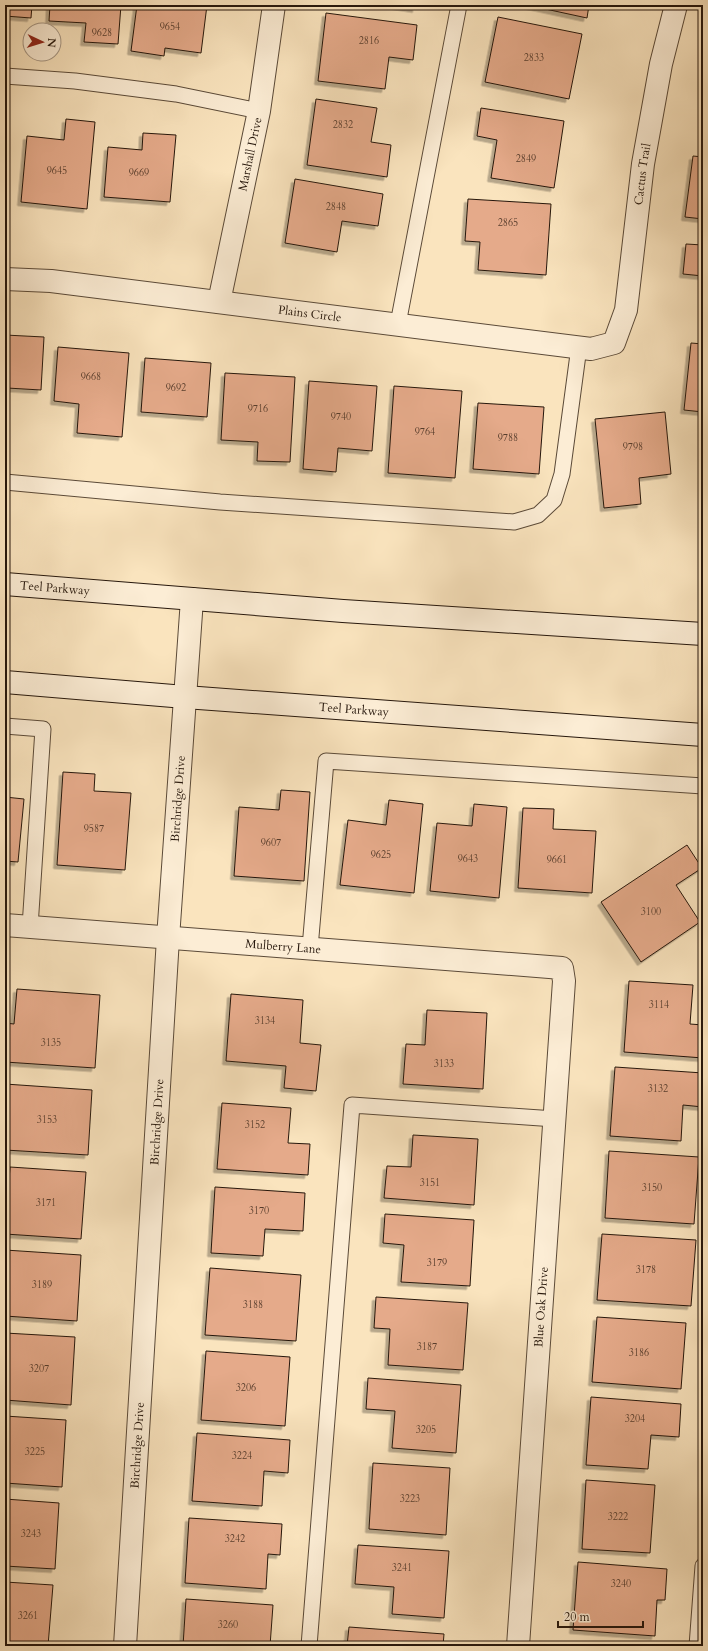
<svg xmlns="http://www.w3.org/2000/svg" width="708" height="1651" font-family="Cardo,serif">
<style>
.building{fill:#e5aa8a;stroke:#26170c;filter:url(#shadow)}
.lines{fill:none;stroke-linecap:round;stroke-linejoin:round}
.lane-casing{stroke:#5b4a38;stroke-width:17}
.street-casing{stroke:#5b4a38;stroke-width:24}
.secondary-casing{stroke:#26170c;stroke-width:24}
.lane{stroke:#fcedd5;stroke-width:15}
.street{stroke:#fcedd5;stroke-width:22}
.secondary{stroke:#fcedd5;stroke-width:22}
.labels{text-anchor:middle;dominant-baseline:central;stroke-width:4;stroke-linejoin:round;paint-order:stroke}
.number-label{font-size:10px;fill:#563c2c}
.street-label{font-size:12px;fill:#26170c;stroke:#fcedd5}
</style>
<defs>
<filter id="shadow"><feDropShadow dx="-3.5" dy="3.5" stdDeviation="0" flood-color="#0004"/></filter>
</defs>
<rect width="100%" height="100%" fill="#fae4be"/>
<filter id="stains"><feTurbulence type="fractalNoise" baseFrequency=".005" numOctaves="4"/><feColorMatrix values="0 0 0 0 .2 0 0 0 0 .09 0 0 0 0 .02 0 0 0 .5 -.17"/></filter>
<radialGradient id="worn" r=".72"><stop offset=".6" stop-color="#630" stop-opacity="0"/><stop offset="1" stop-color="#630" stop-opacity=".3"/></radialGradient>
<!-- building -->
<g class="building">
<path d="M 5,5 L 32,5 L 31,18 L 5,16 Z"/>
<path d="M 50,5 L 121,5 L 118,44 L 84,42 L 86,23 L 49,21 Z"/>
<path d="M 137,5 L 207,5 L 201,53 L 165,48 L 164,56 L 131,51 Z"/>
<path d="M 392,5 L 416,5 L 416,9 Z"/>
<path d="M 527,5 L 589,5 L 587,18 Z"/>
<path d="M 326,13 L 417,25 L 413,60 L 389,57 L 385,89 L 318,81 Z"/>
<path d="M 498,17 L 582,34 L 569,99 L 485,82 Z"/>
<path d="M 316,99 L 377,108 L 371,142 L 391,145 L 387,177 L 307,165 Z"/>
<path d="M 481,108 L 564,121 L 554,188 L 491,178 L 497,140 L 477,136 Z"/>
<path d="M 66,119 L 95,122 L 87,209 L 21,202 L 27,136 L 64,140 Z"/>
<path d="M 143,133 L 176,135 L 170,202 L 104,197 L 108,147 L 142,150 Z"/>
<path d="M 5,144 L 8,144 L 5,193 Z"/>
<path d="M 693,156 L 703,157 L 703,219 L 685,217 Z"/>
<path d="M 295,179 L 383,194 L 378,226 L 342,221 L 337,252 L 285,243 Z"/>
<path d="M 468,199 L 551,204 L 546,275 L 478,270 L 480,242 L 465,241 Z"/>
<path d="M 686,244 L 703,245 L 703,276 L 683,274 Z"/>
<path d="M 5,335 L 44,337 L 41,390 L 7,388 L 5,416 Z"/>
<path d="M 691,343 L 703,344 L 703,412 L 684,410 Z"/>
<path d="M 58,347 L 129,353 L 122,437 L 77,433 L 79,404 L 54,401 Z"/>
<path d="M 145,358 L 211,363 L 207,417 L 141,412 Z"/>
<path d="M 225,373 L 295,377 L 290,462 L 257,461 L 258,442 L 221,440 Z"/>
<path d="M 309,381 L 377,386 L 372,451 L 338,448 L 336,472 L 303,469 Z"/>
<path d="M 394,386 L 462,391 L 455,478 L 388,473 Z"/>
<path d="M 478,403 L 544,407 L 539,474 L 473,469 Z"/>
<path d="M 665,412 L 671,474 L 639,478 L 641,504 L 604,508 L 595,419 Z"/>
<path d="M 63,772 L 95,774 L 94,791 L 131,793 L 125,870 L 57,865 Z"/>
<path d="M 281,790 L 310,792 L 304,881 L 234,876 L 239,807 L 279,810 Z"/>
<path d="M 5,797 L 24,799 L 18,862 L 5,861 Z"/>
<path d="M 389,800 L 423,804 L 414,893 L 340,885 L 348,820 L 386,825 Z"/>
<path d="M 474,804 L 507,807 L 499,898 L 430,891 L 437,823 L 472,826 Z"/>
<path d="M 523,808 L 554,809 L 553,829 L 596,831 L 592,893 L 518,888 Z"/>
<path d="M 687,845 L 702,868 L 676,885 L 700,922 L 641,962 L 601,902 Z"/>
<path d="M 629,981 L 693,985 L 690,1024 L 703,1025 L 703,1058 L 624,1052 Z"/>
<path d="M 17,989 L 100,995 L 95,1068 L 5,1062 L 5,1023 L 14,1024 Z"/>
<path d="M 231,994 L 303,1000 L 300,1043 L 321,1045 L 316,1091 L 284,1088 L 286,1066 L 226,1061 Z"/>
<path d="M 427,1010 L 487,1013 L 483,1089 L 403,1084 L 406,1044 L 425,1045 Z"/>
<path d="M 615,1067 L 703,1073 L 703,1107 L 683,1105 L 681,1141 L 610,1136 Z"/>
<path d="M 5,1084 L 92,1090 L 88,1155 L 5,1150 Z"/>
<path d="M 222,1103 L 291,1108 L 288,1143 L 310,1144 L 308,1175 L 217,1169 Z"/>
<path d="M 413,1135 L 478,1139 L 474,1205 L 384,1198 L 387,1166 L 411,1167 Z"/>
<path d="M 609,1151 L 699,1157 L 694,1224 L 605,1218 Z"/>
<path d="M 10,1167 L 86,1172 L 81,1239 L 5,1234 Z"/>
<path d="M 215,1187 L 305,1193 L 303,1231 L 265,1229 L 263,1256 L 211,1253 Z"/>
<path d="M 385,1214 L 474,1220 L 470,1286 L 401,1282 L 404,1245 L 383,1243 Z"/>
<path d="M 602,1234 L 696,1240 L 691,1306 L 597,1300 Z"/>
<path d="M 5,1250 L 81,1255 L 77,1321 L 5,1316 Z"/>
<path d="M 210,1268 L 301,1275 L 296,1341 L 205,1335 Z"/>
<path d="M 376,1297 L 468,1303 L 463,1370 L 388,1365 L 390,1329 L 374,1328 Z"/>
<path d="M 597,1317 L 686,1323 L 681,1389 L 592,1382 Z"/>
<path d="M 5,1333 L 75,1337 L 71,1405 L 5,1400 Z"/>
<path d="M 206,1351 L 290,1357 L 285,1426 L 201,1420 Z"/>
<path d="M 368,1378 L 461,1385 L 456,1453 L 392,1448 L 395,1411 L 366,1409 Z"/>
<path d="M 591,1397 L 681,1404 L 679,1437 L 651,1435 L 648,1469 L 586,1465 Z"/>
<path d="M 5,1416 L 66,1420 L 62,1487 L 5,1483 Z"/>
<path d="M 197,1433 L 290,1440 L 288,1473 L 264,1471 L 262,1506 L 192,1501 Z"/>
<path d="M 373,1463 L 450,1468 L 446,1535 L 369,1529 Z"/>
<path d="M 586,1480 L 655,1485 L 650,1553 L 582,1549 Z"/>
<path d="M 5,1499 L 59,1503 L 55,1569 L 5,1566 Z"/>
<path d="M 189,1518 L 282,1524 L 280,1555 L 268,1554 L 266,1589 L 185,1583 Z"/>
<path d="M 358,1545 L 449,1551 L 444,1618 L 392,1614 L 394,1587 L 355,1584 Z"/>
<path d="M 578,1562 L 667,1569 L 665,1600 L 657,1600 L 655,1636 L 573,1630 Z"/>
<path d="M 5,1582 L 53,1585 L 48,1646 L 5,1646 Z"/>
<path d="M 186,1599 L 273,1605 L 270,1646 L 183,1646 Z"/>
<path d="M 349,1627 L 444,1634 L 443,1646 L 347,1646 Z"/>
</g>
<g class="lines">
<defs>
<g id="lane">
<path d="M 5,76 L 75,81 L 176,94 L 259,111"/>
<path d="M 398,324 L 459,5"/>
<path d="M 5,482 L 220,502 L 514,522 L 538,515 L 554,500 L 562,474 L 579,347"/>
<path d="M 5,726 L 43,729 L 30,927"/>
<path d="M 310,948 L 326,761 L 703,786"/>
<path d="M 309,1646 L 352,1105 L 555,1119"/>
<path d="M 697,1646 L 703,1566"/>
</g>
<g id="street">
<path id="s1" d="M 5,279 L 51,281 L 591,349 L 614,343 L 626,310 L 643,164 L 661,64 L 676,5"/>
<path id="s2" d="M 219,302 L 259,111 L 274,5"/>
<path id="s3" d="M 5,925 L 562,968 L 564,981 L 518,1646"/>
<path id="s4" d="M 125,1646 L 168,938 L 192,599"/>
</g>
<g id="secondary">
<path id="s5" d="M 5,584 L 343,611 L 703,634"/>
<path id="s6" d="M 5,682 L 185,697 L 703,735"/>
</g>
</defs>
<!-- lane casing -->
<use href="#lane" class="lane-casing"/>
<!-- street casing -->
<use href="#street" class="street-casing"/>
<!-- secondary casing -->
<use href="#secondary" class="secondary-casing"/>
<!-- lane -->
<use href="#lane" class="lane"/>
<!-- street -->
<use href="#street" class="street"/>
<!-- secondary -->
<use href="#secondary" class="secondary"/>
</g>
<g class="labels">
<!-- number labels -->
<g class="number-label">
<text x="170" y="27">9654</text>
<text x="102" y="33">9628</text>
<text x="369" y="41">2816</text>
<text x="534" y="58">2833</text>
<text x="343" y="125">2832</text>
<text x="526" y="159">2849</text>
<text x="57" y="171">9645</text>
<text x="139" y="173">9669</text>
<text x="336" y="207">2848</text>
<text x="508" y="223">2865</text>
<text x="91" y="377">9668</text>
<text x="176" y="388">9692</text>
<text x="258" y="409">9716</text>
<text x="341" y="417">9740</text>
<text x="425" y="432">9764</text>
<text x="508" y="438">9788</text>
<text x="633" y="447">9798</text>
<text x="94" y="829">9587</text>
<text x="271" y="843">9607</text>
<text x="381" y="855">9625</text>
<text x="468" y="859">9643</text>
<text x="557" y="860">9661</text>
<text x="651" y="912">3100</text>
<text x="659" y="1005">3114</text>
<text x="265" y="1021">3134</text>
<text x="51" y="1043">3135</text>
<text x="444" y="1064">3133</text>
<text x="658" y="1089">3132</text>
<text x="47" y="1120">3153</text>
<text x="255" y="1125">3152</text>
<text x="430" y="1183">3151</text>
<text x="652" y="1188">3150</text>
<text x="46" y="1203">3171</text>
<text x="259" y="1211">3170</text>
<text x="437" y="1263">3179</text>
<text x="646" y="1270">3178</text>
<text x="42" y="1285">3189</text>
<text x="253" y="1305">3188</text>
<text x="427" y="1347">3187</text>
<text x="639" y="1353">3186</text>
<text x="39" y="1369">3207</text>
<text x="246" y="1388">3206</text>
<text x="635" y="1419">3204</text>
<text x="426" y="1430">3205</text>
<text x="35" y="1452">3225</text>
<text x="242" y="1456">3224</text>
<text x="410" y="1499">3223</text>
<text x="618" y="1517">3222</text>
<text x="31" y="1534">3243</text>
<text x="235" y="1539">3242</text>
<text x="402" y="1568">3241</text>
<text x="621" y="1584">3240</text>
<text x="28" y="1616">3261</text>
<text x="228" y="1625">3260</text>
</g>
<!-- street labels -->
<g class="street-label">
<text stroke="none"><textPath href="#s2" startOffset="151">Marshall Drive</textPath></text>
<text stroke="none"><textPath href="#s1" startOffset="786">Cactus Trail</textPath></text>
<text stroke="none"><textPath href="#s1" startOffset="307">Plains Circle</textPath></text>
<text stroke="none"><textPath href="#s5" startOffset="50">Teel Parkway</textPath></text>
<text stroke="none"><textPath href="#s6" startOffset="350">Teel Parkway</textPath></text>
<text stroke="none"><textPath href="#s4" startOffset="849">Birchridge Drive</textPath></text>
<text stroke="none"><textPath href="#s3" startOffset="279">Mulberry Lane</textPath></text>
<text stroke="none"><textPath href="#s4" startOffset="525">Birchridge Drive</textPath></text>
<text transform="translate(541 1307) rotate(-86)">Blue Oak Drive</text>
<text stroke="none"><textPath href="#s4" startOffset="201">Birchridge Drive</textPath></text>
</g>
</g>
<!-- margin -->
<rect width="708" height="1651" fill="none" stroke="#fae4be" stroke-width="20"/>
<rect x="6" y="6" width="696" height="1639" fill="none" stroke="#26170c" stroke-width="2"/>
<rect x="10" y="10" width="688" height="1631" fill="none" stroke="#26170c"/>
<!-- north arrow -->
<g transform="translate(42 42) rotate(94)"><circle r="19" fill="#fcedd5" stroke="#a69785"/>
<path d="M0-3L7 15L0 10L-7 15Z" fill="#8f2418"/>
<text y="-6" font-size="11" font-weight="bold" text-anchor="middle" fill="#26170c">N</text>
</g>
<!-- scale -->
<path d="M558 1621v6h85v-6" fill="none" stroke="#26170c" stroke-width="2"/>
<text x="564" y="1621" font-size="12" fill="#26170c" stroke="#fcedd5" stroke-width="3" paint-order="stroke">20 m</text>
<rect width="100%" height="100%" filter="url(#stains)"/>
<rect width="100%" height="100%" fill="url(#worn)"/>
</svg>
